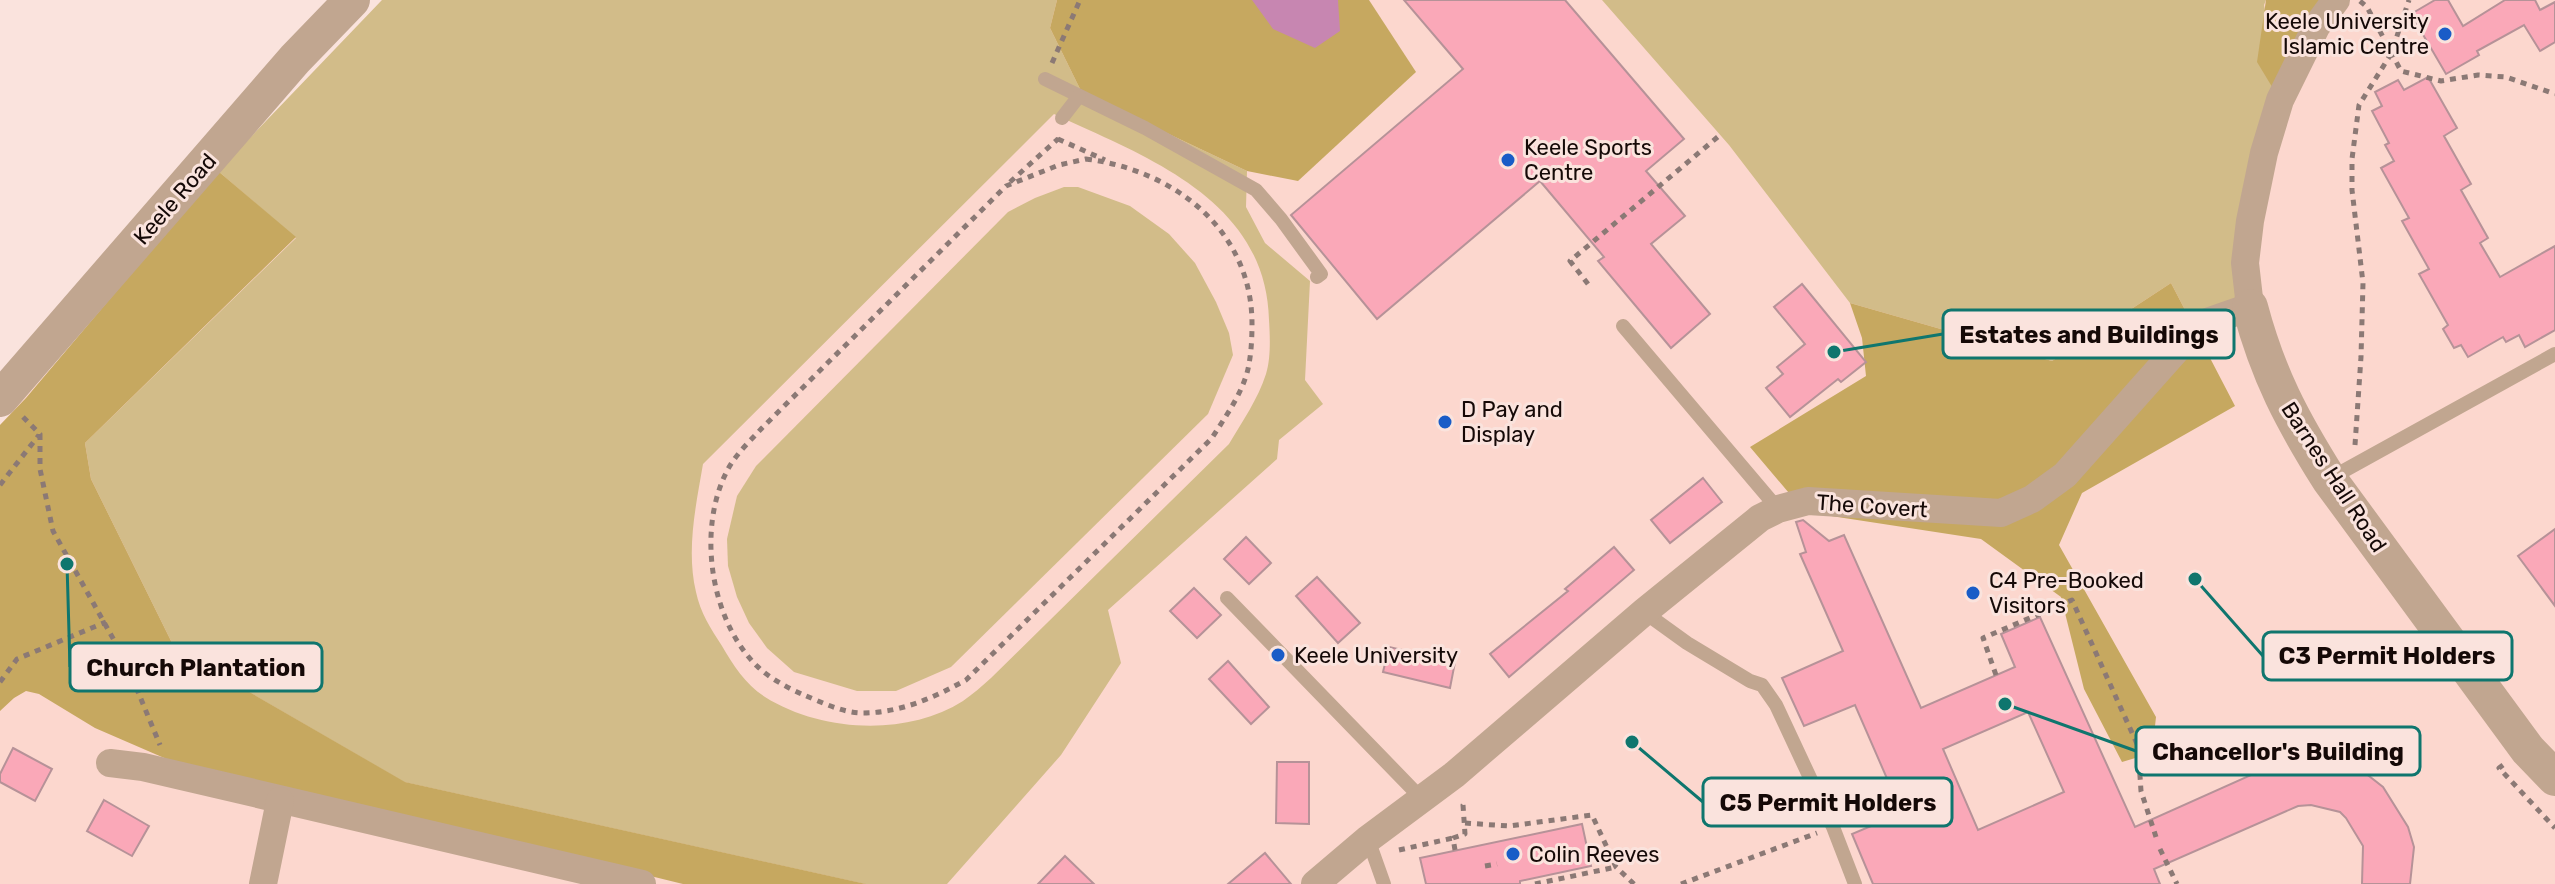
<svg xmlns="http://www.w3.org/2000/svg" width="2555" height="884" font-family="Rubik,sans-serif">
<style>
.built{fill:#fcd7ce}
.green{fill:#d2bc89;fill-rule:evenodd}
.forest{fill:#c6a860}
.water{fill:#c786b1}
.building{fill:#faa8b8;stroke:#b69298;stroke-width:2;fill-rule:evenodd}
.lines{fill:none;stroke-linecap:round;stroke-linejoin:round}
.path{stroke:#8b7975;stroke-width:5;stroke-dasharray:6 6;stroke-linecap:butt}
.service{stroke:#c1a690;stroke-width:14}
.minor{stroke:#c1a690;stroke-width:28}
.tertiary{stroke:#c1a690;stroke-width:36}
.poi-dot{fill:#195cc7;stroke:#fae3dd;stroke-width:3}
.labels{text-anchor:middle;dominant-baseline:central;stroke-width:6;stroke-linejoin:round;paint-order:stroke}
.poi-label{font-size:22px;fill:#150907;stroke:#fae3dd;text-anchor:start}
.street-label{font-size:22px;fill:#150907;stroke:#fae3dd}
.leader{fill:none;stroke:#0f766e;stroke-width:3}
.callout-dot{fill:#0f766e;stroke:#fae3dd;stroke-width:3}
.callout{fill:#fae3dd;stroke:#0f766e;stroke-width:3}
.callout-label{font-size:24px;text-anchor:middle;font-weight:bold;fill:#150907}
</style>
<rect width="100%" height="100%" fill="#fae3dd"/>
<!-- built -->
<path class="built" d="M 382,0 L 2555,0 L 2555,884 L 0,884 L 0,425 Z"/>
<!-- green -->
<g class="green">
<path d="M 382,0 L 1057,0 L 1050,28 L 1082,93 L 1247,171 L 1246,207 L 1265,243 L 1310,281 L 1305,380 L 1323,404 L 1279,440 L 1277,459 L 1108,610 L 1121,663 L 1061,755 L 947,884 L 865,884 L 404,782 L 175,649 L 91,479 L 85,443 L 296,238 L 218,171 ZM 1054,114 C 1146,157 1266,199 1269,320 C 1270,336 1271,358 1266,374 C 1258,399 1242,422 1229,444 L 991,678 C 982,686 973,694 963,701 C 906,737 821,732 765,697 C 746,685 733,665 722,646 C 711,629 700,612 696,592 C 686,550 696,505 703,464 Z"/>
<path d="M 1602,0 L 2266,0 L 2264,5 L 2280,100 L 2250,307 L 2196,331 L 2171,283 L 2052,361 L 1850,303 L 1729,145 Z"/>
<path d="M 1064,187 L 1078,187 L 1130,206 L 1169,234 L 1195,263 L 1216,302 L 1229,333 L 1233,355 L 1208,414 L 951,667 L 896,691 L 857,691 L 794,672 L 767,648 L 749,623 L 737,597 L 728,566 L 727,539 L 737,496 L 756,466 L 1008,212 L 1035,198 Z"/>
</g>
<!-- forest -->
<g class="forest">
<path d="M 1057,0 L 1369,0 L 1416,72 L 1298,181 L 1247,171 L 1082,93 L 1050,28 Z"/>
<path d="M 2266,0 L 2325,0 L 2280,100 L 2257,62 Z"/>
<path d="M 218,171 L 296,237 L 85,443 L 91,479 L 175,649 L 405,782 L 866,884 L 683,884 L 488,836 L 185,767 L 95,728 L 39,694 L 26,691 L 14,698 L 0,711 L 0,425 L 26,398 Z"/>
<path d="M 2171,283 L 2235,406 L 2082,493 L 2059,545 L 2156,717 L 2152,753 L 2122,762 L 2084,689 L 2061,597 L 1981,539 L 1805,512 L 1750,447 L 1866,376 L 1862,338 L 1850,303 L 2052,361 Z"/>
</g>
<!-- water -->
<path class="water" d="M 1252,0 L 1338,0 L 1340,31 L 1315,48 L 1273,29 Z"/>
<!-- building -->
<g class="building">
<path d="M 1404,0 L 1565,0 L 1684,139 L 1646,171 L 1685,216 L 1651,244 L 1710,314 L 1671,348 L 1598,261 L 1604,257 L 1540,181 L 1377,319 L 1291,215 L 1463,69 Z"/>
<path d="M 2435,0 L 2448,0 L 2463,26 L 2505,0 L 2535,0 L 2540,10 L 2555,2 L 2555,42 L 2540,51 L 2524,25 L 2477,51 L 2479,55 L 2446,74 L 2411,14 Z"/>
<path d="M 2428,77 L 2457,128 L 2444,136 L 2471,184 L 2461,190 L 2488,238 L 2480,243 L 2500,277 L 2555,246 L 2555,330 L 2525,347 L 2519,335 L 2506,342 L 2503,337 L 2468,357 L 2461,345 L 2454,348 L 2443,329 L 2448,325 L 2419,274 L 2429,269 L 2402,221 L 2409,218 L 2381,168 L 2394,161 L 2385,145 L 2389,143 L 2372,111 L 2382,106 L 2375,92 L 2398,80 L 2404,90 Z"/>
<path d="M 1802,284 L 1866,362 L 1841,382 L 1838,379 L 1790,417 L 1766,388 L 1783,374 L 1777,367 L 1805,344 L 1774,307 Z"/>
<path d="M 1703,478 L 1722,502 L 1670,543 L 1651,520 Z"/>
<path d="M 1803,520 L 1829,541 L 1844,535 L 1921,708 L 2015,667 L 2001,634 L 2040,617 L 2135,827 L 2289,758 L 2315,758 L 2360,769 L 2383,787 L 2408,827 L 2414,847 L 2410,884 L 2362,884 L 2363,846 L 2346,818 L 2340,812 L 2311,805 L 2298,806 L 2154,869 L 2160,884 L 1873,884 L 1852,834 L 1902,813 L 1855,705 L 1804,726 L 1782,678 L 1843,651 L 1800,554 L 1806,552 L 1796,522 ZM 2028,712 L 2064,792 L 1978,830 L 1943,749 Z"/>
<path d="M 2555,529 L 2555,606 L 2518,556 Z"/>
<path d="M 1246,537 L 1271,563 L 1249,584 L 1224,559 Z"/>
<path d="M 1614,547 L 1634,570 L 1509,677 L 1490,654 L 1568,591 L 1565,589 Z"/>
<path d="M 1317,577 L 1360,623 L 1338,643 L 1296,596 Z"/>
<path d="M 1194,588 L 1221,615 L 1197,638 L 1170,611 Z"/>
<path d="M 1389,647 L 1455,662 L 1450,688 L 1383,672 Z"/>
<path d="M 1228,661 L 1269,707 L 1251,724 L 1209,679 Z"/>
<path d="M 13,748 L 52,769 L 35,801 L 0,782 L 0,774 Z"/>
<path d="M 1277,762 L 1309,762 L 1309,824 L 1276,823 Z"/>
<path d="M 104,800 L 149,826 L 132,856 L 87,831 Z"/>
<path d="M 1582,824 L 1591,866 L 1520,881 L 1520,884 L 1426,884 L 1420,858 Z"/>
<path d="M 1265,853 L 1291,884 L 1228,884 Z"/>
<path d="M 1065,856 L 1094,884 L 1038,884 Z"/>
</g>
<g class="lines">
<!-- path -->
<g class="path">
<path d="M 2360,1 L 2367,7 L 2401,71 L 2441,81 L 2478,75 L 2506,77 L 2555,94"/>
<path d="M 1052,63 L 1080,0"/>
<path d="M 1058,139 L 1105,160"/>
<path d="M 1086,159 C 1174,170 1252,230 1252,324 C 1252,340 1251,358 1247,373 C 1240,397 1225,417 1212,438 L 966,680 C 933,698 900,713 862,713 C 843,713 821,702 804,695 C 788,688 769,678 757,666 C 710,620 697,529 727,471 C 735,455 750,441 762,428 L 1006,186 L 1059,165 Z"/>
<path d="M 1010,182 L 1058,139 L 1059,134"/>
<path d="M 1588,284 L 1570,261 L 1720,135"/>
<path d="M 23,417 L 40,434 L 40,469 L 53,531 L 124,658 L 160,745"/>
<path d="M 2355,445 L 2361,357 L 2363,283 L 2352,190 L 2352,159 L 2359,105 L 2391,54 L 2409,0"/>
<path d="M 0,485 L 39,435"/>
<path d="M 1996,675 L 1983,638 L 2072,600 L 2138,746 L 2141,791 L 2156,837"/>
<path d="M 0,682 L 17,659 L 106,622"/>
<path d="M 2503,765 L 2499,768 L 2555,828"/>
<path d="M 1465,823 L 1509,826 L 1592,815 L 1616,867 L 1634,884"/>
<path d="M 2160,849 L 2177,884"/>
<path d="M 1399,850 L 1453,838"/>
<path d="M 1455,850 L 1453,838 L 1465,834 L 1463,805 L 1466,801"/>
<path d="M 1485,866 L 1497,864"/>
<path d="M 1535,884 L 1616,867"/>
<path d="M 1681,884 L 1817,833"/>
</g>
<!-- service -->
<g class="service">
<path d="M 1045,79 L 1145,128 L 1256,190 L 1281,219 L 1321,274 L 1317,277"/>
<path d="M 1062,118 L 1079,96"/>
<path d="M 1623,326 L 1778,509"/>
<path d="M 2329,479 L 2555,354"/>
<path d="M 1227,598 L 1423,800"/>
<path d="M 1644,612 L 1687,643 L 1750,681 L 1762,685 L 1776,705 L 1833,827 L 1855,884"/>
<path d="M 1368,839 L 1384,884"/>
</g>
<!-- minor -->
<g class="minor">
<path d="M 110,763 L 143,767 L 642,884"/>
<path d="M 263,884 L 280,801"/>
<path d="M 1315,884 L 1368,839 L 1454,775 L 1644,612 L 1760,518 L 1778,509 L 1808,501 L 2001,513 L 2032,499 L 2065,475 L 2186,339 L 2210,321 L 2250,307 L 2245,263 L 2250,221 L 2264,153 L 2280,100 L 2316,27 L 2336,0"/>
</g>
<!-- tertiary -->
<g class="tertiary">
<path d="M 2250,307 C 2268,375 2292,420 2329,479 L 2528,750 L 2555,778"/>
<path d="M 0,399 L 295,59 L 352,0"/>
</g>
</g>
<!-- markers -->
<g class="poi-dot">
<circle cx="2445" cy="34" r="8"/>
<circle cx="1508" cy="160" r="8"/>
<circle cx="1445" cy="422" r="8"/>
<circle cx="1973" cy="593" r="8"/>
<circle cx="1278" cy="655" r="8"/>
<circle cx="1513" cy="854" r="8"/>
</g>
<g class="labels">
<!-- poi labels -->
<g class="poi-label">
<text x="2429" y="21" text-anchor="end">Keele University<tspan x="2429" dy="25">Islamic Centre</tspan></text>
<text x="1524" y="147">Keele Sports<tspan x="1524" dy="25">Centre</tspan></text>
<text x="1461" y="409">D Pay and<tspan x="1461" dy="25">Display</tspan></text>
<text x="1989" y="580">C4 Pre-Booked<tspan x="1989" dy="25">Visitors</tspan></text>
<text x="1294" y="655">Keele University</text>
<text x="1529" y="854">Colin Reeves</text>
</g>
<!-- street labels -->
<g class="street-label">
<text transform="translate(175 199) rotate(-49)">Keele Road</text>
<text transform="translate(2334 477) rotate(57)">Barnes Hall Road</text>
<text transform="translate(1872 506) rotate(4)">The Covert</text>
</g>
</g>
<!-- callouts -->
<path class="leader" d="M1834 352L1943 334M2195 579L2263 656M67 564L70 667M2005 704L2136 751M1632 742L1703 802"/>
<g class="callout-dot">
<circle cx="1834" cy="352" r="8"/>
<circle cx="2195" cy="579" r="8"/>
<circle cx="67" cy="564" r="8"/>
<circle cx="2005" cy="704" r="8"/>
<circle cx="1632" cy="742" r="8"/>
</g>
<g class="callout">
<rect x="1943" y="310" width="291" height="48" rx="8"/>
<rect x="2263" y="632" width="249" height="48" rx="8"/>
<rect x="70" y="643" width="252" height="48" rx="8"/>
<rect x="2136" y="727" width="284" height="48" rx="8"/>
<rect x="1703" y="778" width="249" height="48" rx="8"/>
</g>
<g class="callout-label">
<text x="2089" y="343">Estates and Buildings</text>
<text x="2387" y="664">C3 Permit Holders</text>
<text x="196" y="676">Church Plantation</text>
<text x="2278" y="760">Chancellor's Building</text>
<text x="1828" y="811">C5 Permit Holders</text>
</g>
</svg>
